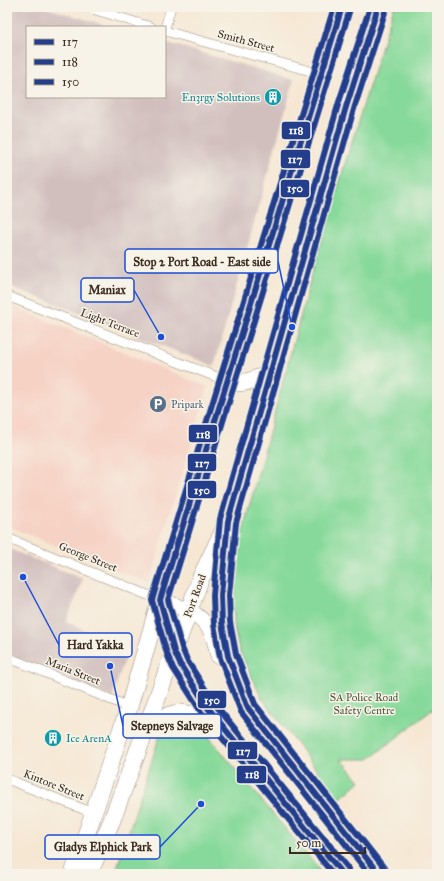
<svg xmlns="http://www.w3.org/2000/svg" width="444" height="881" font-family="'IM FELL Great Primer',serif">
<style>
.built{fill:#f6d2c4}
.industrial{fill:#d1bfbe}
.green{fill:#86d99a;stroke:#60825c}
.water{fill:#42afc0;stroke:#3e6c6f}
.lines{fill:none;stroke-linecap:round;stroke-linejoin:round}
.street-casing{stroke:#988878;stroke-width:10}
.primary-casing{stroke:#988878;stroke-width:16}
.highway-casing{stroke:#988878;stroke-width:18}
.street{stroke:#fff;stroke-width:9}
.primary{stroke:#fff;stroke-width:15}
.highway{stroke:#fff;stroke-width:17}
.bus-1-casing{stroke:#f7f3e8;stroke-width:9}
.bus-2-casing{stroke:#f7f3e8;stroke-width:9}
.bus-3-casing{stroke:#f7f3e8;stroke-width:9}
.bus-1{stroke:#243e8c;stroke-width:6}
.bus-2{stroke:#243e8c;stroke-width:6}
.bus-3{stroke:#243e8c;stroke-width:6}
.labels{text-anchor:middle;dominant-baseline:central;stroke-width:3;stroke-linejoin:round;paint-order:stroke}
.street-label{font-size:11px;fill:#3b2a1e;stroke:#f7f3e8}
.culture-label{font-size:11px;fill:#0d838f;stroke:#f7f3e8;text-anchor:end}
.service-label{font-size:11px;fill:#4e5e75;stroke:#f7f3e8;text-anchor:start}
.park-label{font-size:11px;fill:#4e563d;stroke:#f7f3e8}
.leader{fill:none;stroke:#1d4ed8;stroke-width:1.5}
.callout-dot{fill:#1d4ed8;stroke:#f7f3e8;stroke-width:1.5}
.callout{fill:#f7f3e8;stroke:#1d4ed8;stroke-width:1.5}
.callout-label{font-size:12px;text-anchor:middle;font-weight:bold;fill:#3b2a1e}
.line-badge{stroke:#f7f3e8;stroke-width:1.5}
.badge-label{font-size:11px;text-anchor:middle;font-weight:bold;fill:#fff}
</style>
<rect width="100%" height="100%" fill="#f7f3e8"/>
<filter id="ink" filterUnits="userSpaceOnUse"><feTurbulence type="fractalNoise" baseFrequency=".025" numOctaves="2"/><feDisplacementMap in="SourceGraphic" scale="8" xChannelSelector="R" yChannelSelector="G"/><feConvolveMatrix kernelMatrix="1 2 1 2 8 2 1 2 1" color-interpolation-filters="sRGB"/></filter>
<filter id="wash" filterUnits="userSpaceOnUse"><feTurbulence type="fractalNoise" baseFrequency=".012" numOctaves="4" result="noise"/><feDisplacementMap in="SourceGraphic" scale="16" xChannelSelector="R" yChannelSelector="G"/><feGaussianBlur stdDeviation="0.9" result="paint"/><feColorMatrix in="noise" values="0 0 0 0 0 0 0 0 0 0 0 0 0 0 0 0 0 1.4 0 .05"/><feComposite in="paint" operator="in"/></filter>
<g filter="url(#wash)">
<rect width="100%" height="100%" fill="#f6e7d3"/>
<!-- built -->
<path class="built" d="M 7,304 L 208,387 L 149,583 L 7,526 Z"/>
<!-- industrial -->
<g class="industrial">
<path d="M 14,7 L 43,7 L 112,27 L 27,27 L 27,97 L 165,97 L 165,42 L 294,80 L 214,366 L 7,285 L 7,29 Z"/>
<path d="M 7,548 L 83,579 L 66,622 L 128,648 L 112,698 L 7,654 Z"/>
</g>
<!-- green -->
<g class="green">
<path d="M 394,7 L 437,7 L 437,706 L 369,759 L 341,759 L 360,781 L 337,801 L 313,765 L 262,698 L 240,653 L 235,632 L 231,587 L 234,563 L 320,244 Z"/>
<path d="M 174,722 L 190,726 L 204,731 L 323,874 L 115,874 L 160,735 L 166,725 Z"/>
</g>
<!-- water -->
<path class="water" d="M 437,554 L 437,604 C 429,588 429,570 437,554 Z"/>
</g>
<g filter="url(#ink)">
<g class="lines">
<defs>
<g id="street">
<path d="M 86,7 L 151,27"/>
<path d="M 165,28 L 171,7"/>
<path d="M 165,31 L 321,74"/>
<path d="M 7,296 L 227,381"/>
<path d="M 7,538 L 160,600"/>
<path d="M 7,657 L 129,707"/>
<path d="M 7,779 L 93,813"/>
</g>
<g id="primary">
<path d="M 228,525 C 224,561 217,599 223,636 C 227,661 239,684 248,708 L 379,874"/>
<path d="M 160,600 L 174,651 L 180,664 L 208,708 L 343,874"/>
<path d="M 160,600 C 176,606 198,611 208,627 C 214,635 216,646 218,656"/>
</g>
<g id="highway">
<path d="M 227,381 C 244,386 255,379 271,373"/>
<path d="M 146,729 C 177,704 190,713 222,727"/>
<path d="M 73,874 L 129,707 L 160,600 L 342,7"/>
<path d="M 89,874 L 112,820 L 146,729 L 201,577 L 228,521 L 263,401 L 300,266 L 311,232 L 346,107 L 378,7"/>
</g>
</defs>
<!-- street casing -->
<use href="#street" class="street-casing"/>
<!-- primary casing -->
<use href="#primary" class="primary-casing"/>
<!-- highway casing -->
<use href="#highway" class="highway-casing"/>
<!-- street -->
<use href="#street" class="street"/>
<!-- primary -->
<use href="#primary" class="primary"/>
<!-- highway -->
<use href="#highway" class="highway"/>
<defs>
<g id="bus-1">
<path d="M 342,7 L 160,600 L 174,651 L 180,664 L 208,708 L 343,874"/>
<path d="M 378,7 L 346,107 L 228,521 L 221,595 L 222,623 L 228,656 L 248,708 L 379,874"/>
</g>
<g id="bus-2">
<path d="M 333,874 L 201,712 L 173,668 L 167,654 L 152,600 L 334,7"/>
<path d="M 369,874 L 241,712 L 220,658 L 214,624 L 213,595 L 220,519 L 338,105 L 370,7"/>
</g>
<g id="bus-3">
<path d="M 349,869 L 214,703 L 187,660 L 182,648 L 168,600 L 350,9"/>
<path d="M 385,869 L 255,704 L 236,654 L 230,622 L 229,595 L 236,523 L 354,109 L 386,9"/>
</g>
</defs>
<!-- bus-1 casing -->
<use href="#bus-1" class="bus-1-casing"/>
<!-- bus-2 casing -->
<use href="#bus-2" class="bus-2-casing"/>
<!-- bus-3 casing -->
<use href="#bus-3" class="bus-3-casing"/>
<!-- bus-1 -->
<use href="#bus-1" class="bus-1"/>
<!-- bus-2 -->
<use href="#bus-2" class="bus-2"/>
<!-- bus-3 -->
<use href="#bus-3" class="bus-3"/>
</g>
</g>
<!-- icons -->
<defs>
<symbol id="building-disc" viewBox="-11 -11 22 22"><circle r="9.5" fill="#0f9aa8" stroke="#f7f3e8"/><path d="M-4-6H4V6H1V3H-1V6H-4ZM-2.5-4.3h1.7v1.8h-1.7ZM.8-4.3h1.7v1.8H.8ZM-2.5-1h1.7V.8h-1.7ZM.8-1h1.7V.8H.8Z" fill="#fff"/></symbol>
<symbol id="parking-disc" viewBox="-11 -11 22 22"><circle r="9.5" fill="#5c6f8a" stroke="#f7f3e8"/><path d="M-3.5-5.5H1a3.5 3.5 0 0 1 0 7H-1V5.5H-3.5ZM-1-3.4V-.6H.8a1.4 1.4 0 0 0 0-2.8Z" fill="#fff"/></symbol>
</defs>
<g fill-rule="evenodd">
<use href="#building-disc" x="263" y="87" width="20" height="20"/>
<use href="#parking-disc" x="148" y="394" width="20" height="20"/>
<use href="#building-disc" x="43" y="728" width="20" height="20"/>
</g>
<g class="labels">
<!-- street labels -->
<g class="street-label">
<text transform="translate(246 41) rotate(15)">Smith Street</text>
<text transform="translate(110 323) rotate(21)">Light Terrace</text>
<text transform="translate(88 557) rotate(22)">George Street</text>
<text transform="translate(195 596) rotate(-70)">Port Road</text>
<text transform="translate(73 671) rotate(22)">Maria Street</text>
<text transform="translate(54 785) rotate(22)">Kintore Street</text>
</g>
<!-- culture labels -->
<g class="culture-label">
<text x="260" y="97">En3rgy Solutions</text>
<text x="66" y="738" text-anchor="start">Ice ArenA</text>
</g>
<!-- service labels -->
<g class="service-label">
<text x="171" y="404">Pripark</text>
</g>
<!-- park labels -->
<g class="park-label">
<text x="364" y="697">SA Police Road<tspan x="364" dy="13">Safety Centre</tspan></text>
</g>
</g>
<!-- callouts -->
<path class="leader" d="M292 327L278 261M161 337L134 290M23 577L59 645M110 666L123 726M201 804L160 847"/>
<g class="callout-dot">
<circle cx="292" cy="327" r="4"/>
<circle cx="161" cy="337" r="4"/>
<circle cx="23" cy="577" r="4"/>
<circle cx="110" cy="666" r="4"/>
<circle cx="201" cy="804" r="4"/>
</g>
<g class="callout">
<rect x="125" y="249" width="153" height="24" rx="4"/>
<rect x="81" y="278" width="53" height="24" rx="4"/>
<rect x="59" y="633" width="73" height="24" rx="4"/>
<rect x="123" y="714" width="98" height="24" rx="4"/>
<rect x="45" y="835" width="115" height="24" rx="4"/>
</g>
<g class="callout-label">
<text x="202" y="266">Stop 2 Port Road - East side</text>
<text x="107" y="294">Maniax</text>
<text x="95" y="649">Hard Yakka</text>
<text x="172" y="730">Stepneys Salvage</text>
<text x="103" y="851">Gladys Elphick Park</text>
</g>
<g class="line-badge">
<rect x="281" y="121" width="30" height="19" rx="4" fill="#243e8c"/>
<rect x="280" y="149" width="31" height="20" rx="4" fill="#243e8c"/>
<rect x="280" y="179" width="30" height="19" rx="4" fill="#243e8c"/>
<rect x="188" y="424" width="30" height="19" rx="4" fill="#243e8c"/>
<rect x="187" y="453" width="30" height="19" rx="4" fill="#243e8c"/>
<rect x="187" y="480" width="30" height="19" rx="4" fill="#243e8c"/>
<rect x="197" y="690" width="30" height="19" rx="4" fill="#243e8c"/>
<rect x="227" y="741" width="31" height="19" rx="4" fill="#243e8c"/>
<rect x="236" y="765" width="31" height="19" rx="4" fill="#243e8c"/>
</g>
<g class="badge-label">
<text x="296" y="134">118</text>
<text x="295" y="163">117</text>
<text x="295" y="192">150</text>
<text x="203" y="438">118</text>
<text x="202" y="467">117</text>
<text x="202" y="494">150</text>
<text x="212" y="704">150</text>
<text x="243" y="755">117</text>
<text x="252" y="778">118</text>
</g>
<!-- margin -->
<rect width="444" height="881" fill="none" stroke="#f7f3e8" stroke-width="24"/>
<!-- legend -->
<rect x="26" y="26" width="140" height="72" fill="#f7f3e8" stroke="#aca397"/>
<rect x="34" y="39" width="20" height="6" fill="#243e8c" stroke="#aca397"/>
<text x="62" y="46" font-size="12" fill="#3b2a1e">117</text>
<rect x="34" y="59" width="20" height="6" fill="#243e8c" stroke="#aca397"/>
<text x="62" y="66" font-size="12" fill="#3b2a1e">118</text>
<rect x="34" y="79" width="20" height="6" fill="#243e8c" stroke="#aca397"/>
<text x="62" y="86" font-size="12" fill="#3b2a1e">150</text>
<!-- scale -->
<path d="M290 847v6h75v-6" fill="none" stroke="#3b2a1e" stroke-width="2"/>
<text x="296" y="847" font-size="12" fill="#3b2a1e" stroke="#f7f3e8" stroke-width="3" paint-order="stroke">50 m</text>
</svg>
